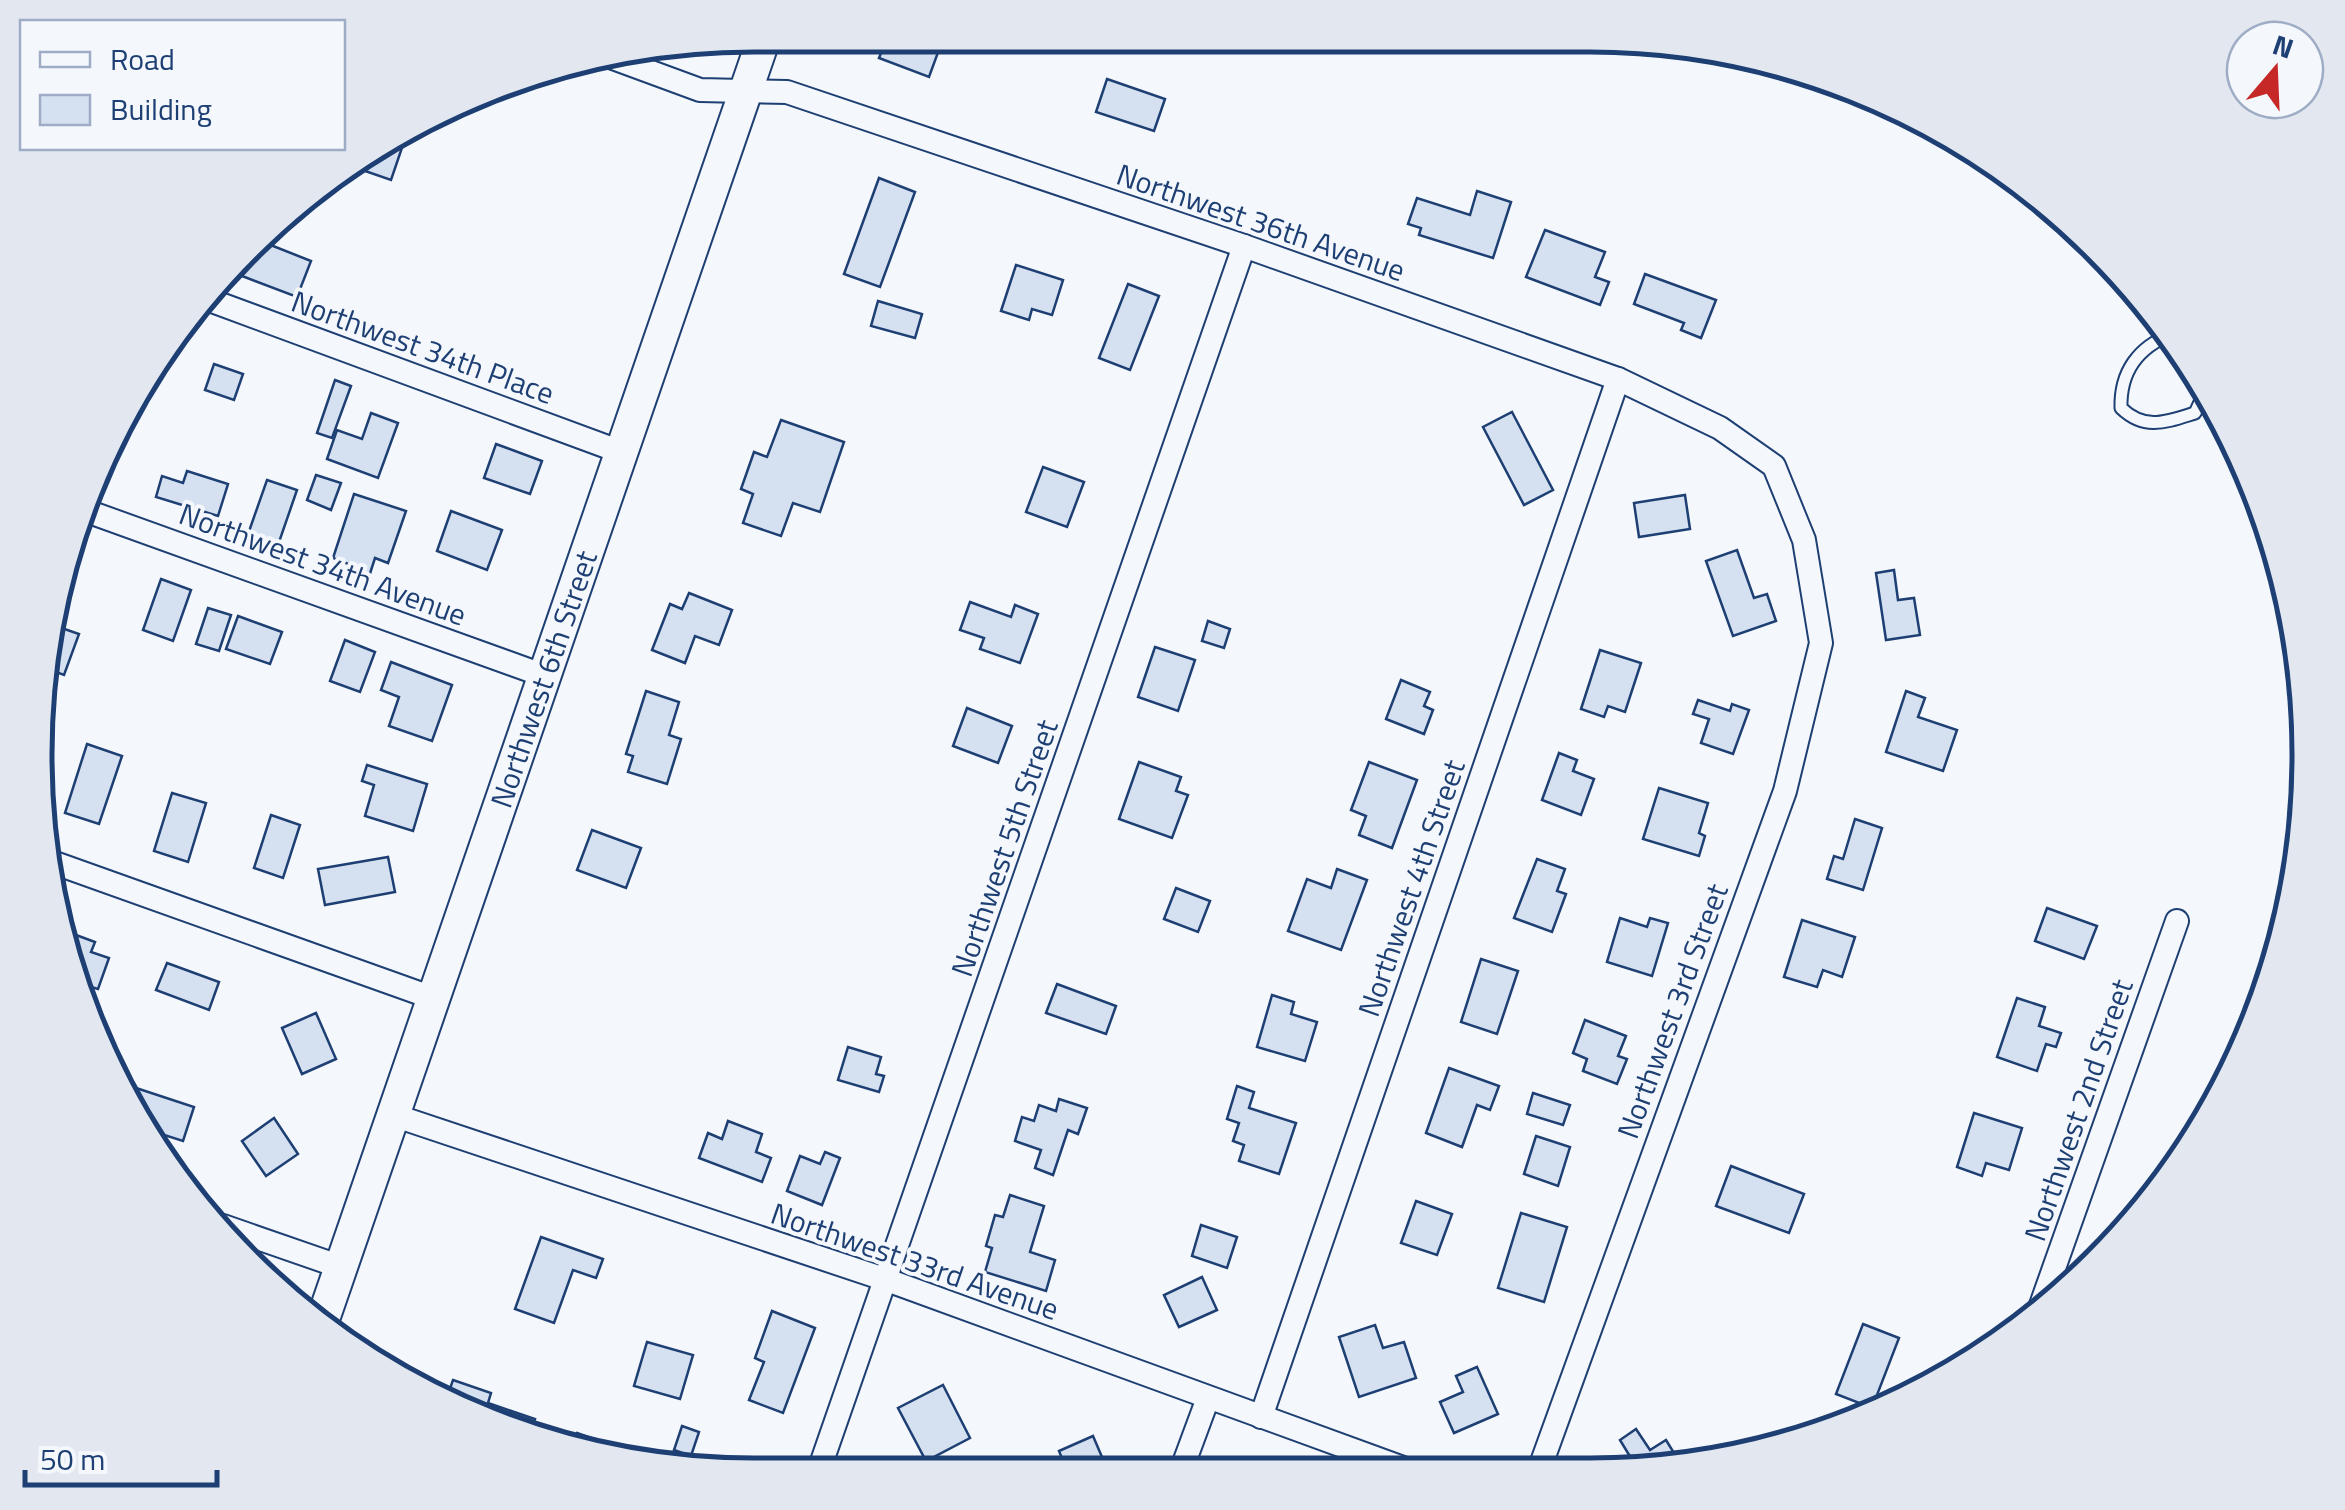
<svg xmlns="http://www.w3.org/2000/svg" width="2345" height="1510" font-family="'Titillium Web',sans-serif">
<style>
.building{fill:#d5e0f0;stroke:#1d3f73;stroke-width:2.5}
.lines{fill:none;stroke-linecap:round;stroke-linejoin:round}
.lane-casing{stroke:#1d3f73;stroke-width:15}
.street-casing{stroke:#1d3f73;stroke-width:26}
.secondary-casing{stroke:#1d3f73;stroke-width:36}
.lane{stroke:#f4f7fb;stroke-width:11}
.street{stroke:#f4f7fb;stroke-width:22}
.secondary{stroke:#f4f7fb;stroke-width:32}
.labels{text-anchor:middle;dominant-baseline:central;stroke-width:8;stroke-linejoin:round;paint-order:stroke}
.street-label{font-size:30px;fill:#1d3f73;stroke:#f4f7fb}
.rim{fill:none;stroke:#1d3f73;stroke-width:5}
</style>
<rect width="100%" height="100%" fill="#f4f7fb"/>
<!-- building -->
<g class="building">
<path d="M 888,36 L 944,36 L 929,77 L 879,58 Z"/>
<path d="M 1107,79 L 1165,99 L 1154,131 L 1096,112 Z"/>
<path d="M 408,130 L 391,180 L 365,171 L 374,147 Z"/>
<path d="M 879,178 L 915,192 L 880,287 L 844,274 Z"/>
<path d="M 1477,191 L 1511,202 L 1493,258 L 1419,235 L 1421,228 L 1408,224 L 1417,198 L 1470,215 Z"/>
<path d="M 1545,230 L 1605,252 L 1595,277 L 1609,282 L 1600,305 L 1526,277 Z"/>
<path d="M 263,242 L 311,261 L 297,297 L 242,276 L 251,254 Z"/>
<path d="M 1016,265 L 1063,280 L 1052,315 L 1032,309 L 1029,320 L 1001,311 Z"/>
<path d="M 1645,274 L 1716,300 L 1701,338 L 1681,330 L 1684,323 L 1634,304 Z"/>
<path d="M 1128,284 L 1159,296 L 1130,370 L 1099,358 Z"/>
<path d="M 878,301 L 922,314 L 915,338 L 871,326 Z"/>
<path d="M 214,364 L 243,374 L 234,400 L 205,390 Z"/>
<path d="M 335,380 L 351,386 L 332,438 L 317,433 Z"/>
<path d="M 1512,412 L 1553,490 L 1524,505 L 1483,427 Z"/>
<path d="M 371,413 L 398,423 L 378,478 L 327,459 L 337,430 L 362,439 Z"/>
<path d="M 781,420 L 844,442 L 820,512 L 793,503 L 781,536 L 743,523 L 753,494 L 741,489 L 754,452 L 767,457 Z"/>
<path d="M 496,444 L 542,461 L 530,494 L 484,478 Z"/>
<path d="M 1043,467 L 1084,482 L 1067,527 L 1026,512 Z"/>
<path d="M 187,471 L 228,484 L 218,516 L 156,497 L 162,476 L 183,483 Z"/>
<path d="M 316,475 L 341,483 L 331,510 L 307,500 Z"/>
<path d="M 267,480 L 297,490 L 277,548 L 247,537 Z"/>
<path d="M 354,494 L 406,511 L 388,563 L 375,558 L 366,586 L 346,579 L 351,565 L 333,558 Z"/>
<path d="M 1685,495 L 1690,529 L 1639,537 L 1634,503 Z"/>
<path d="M 451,511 L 502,530 L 487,570 L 437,551 Z"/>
<path d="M 1737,550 L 1754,598 L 1767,594 L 1776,621 L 1733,636 L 1706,561 Z"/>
<path d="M 1894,570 L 1898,600 L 1914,598 L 1920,635 L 1886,640 L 1876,573 Z"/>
<path d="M 161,579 L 191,590 L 173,641 L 143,630 Z"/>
<path d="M 689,593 L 732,610 L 719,645 L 695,636 L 685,663 L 652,650 L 670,604 L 682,609 Z"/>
<path d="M 970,602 L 1011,617 L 1015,605 L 1038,614 L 1020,663 L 980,649 L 984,638 L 960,630 Z"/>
<path d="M 208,608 L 231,615 L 219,651 L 196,644 Z"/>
<path d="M 238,616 L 282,632 L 270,664 L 226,649 Z"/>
<path d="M 1208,621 L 1230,629 L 1224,648 L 1202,641 Z"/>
<path d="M 53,625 L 79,634 L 64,675 L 45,668 Z"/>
<path d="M 345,640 L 375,652 L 360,692 L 330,681 Z"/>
<path d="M 1155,647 L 1195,660 L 1178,711 L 1138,697 Z"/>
<path d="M 1600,650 L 1641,663 L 1625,712 L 1608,706 L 1604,717 L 1581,709 Z"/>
<path d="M 391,662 L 452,685 L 432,741 L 389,726 L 399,697 L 381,690 Z"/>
<path d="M 1401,680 L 1430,692 L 1424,706 L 1433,710 L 1424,734 L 1386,719 Z"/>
<path d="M 646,691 L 679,702 L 669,735 L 681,739 L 667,784 L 628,772 L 633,756 L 626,754 Z"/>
<path d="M 1906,691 L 1925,698 L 1918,717 L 1957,730 L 1943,771 L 1886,752 Z"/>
<path d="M 1698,700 L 1730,711 L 1732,704 L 1749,710 L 1733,754 L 1701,743 L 1709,719 L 1693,714 Z"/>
<path d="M 967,708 L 1012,726 L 998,763 L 953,746 Z"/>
<path d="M 87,744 L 122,756 L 99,824 L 65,813 Z"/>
<path d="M 1559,753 L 1577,760 L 1573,771 L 1594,779 L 1581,815 L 1542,800 Z"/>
<path d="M 1139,762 L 1181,777 L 1176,791 L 1188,795 L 1172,838 L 1119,819 Z"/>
<path d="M 1369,762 L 1417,780 L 1392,848 L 1359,835 L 1366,816 L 1351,810 Z"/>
<path d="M 367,765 L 427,784 L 413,831 L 365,816 L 374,785 L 362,781 Z"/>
<path d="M 1659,788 L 1708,803 L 1699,833 L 1705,836 L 1699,856 L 1643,839 Z"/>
<path d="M 172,793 L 206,803 L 188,862 L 154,851 Z"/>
<path d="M 271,815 L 300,825 L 283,878 L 254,868 Z"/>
<path d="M 1855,819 L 1882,828 L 1863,890 L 1827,879 L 1834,856 L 1843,859 Z"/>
<path d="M 592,830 L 641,848 L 626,888 L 577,870 Z"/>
<path d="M 388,857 L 395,892 L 325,905 L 318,869 Z"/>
<path d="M 1537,859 L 1565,869 L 1557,891 L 1566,894 L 1552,932 L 1514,918 Z"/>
<path d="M 1337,869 L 1367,880 L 1341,950 L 1288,931 L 1307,879 L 1331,888 Z"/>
<path d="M 1176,888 L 1210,901 L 1198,932 L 1164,919 Z"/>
<path d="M 2047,908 L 2097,926 L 2084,959 L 2035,941 Z"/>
<path d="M 1620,918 L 1647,927 L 1650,918 L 1668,923 L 1652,976 L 1607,962 Z"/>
<path d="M 1802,920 L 1855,937 L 1842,977 L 1823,970 L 1817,987 L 1784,977 Z"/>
<path d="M 76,935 L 95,942 L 91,952 L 109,958 L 98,989 L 77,983 L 67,959 Z"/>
<path d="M 1481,959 L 1518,971 L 1497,1034 L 1461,1022 Z"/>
<path d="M 167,963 L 219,982 L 209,1010 L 156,990 Z"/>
<path d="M 1057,984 L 1116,1006 L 1106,1034 L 1046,1013 Z"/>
<path d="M 1272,995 L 1294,1002 L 1291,1014 L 1317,1022 L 1305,1061 L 1257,1047 Z"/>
<path d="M 2017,998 L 2045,1007 L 2039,1026 L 2061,1033 L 2056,1047 L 2046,1044 L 2037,1071 L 1997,1057 Z"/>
<path d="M 316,1013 L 336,1059 L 302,1074 L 282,1028 Z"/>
<path d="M 1585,1020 L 1626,1036 L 1618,1056 L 1627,1059 L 1617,1084 L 1583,1071 L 1587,1059 L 1573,1053 Z"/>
<path d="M 848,1047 L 881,1057 L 876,1074 L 884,1076 L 879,1092 L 838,1080 Z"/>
<path d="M 1449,1068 L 1499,1086 L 1490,1110 L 1477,1105 L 1462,1147 L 1426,1133 Z"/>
<path d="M 127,1085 L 194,1107 L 183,1141 L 142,1128 L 123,1095 Z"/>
<path d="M 1237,1086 L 1254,1092 L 1249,1108 L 1296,1123 L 1279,1174 L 1239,1161 L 1244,1145 L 1233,1141 L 1239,1123 L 1227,1119 Z"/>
<path d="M 1533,1093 L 1570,1105 L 1563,1125 L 1527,1114 Z"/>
<path d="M 1059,1099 L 1087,1108 L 1078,1134 L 1068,1130 L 1053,1175 L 1035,1168 L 1041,1150 L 1015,1141 L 1022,1117 L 1034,1121 L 1039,1105 L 1056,1111 Z"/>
<path d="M 1974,1113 L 2022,1128 L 2009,1170 L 1986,1163 L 1982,1176 L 1957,1167 Z"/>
<path d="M 274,1118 L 298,1154 L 266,1176 L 242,1141 Z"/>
<path d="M 728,1121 L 762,1134 L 756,1152 L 771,1158 L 762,1182 L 699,1158 L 708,1133 L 722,1139 Z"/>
<path d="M 1536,1136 L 1570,1147 L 1558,1186 L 1524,1174 Z"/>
<path d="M 825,1152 L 840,1158 L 822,1205 L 787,1191 L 800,1156 L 820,1164 Z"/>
<path d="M 1731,1166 L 1804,1194 L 1789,1233 L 1716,1206 Z"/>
<path d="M 1010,1195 L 1044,1206 L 1030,1252 L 1055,1260 L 1046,1291 L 985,1272 L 992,1248 L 986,1246 L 995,1215 L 1003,1217 Z"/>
<path d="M 1416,1201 L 1452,1214 L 1437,1255 L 1401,1243 Z"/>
<path d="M 1521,1213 L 1567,1227 L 1544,1302 L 1498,1288 Z"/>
<path d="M 1201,1225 L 1237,1237 L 1227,1268 L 1192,1256 Z"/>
<path d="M 541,1237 L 603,1259 L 596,1278 L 573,1270 L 554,1323 L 515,1309 Z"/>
<path d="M 1202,1277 L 1217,1310 L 1179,1327 L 1164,1295 Z"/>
<path d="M 772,1311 L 815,1328 L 783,1413 L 749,1400 L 764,1362 L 755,1358 Z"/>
<path d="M 1863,1324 L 1899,1338 L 1872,1408 L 1836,1394 Z"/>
<path d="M 1375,1325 L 1383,1348 L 1404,1342 L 1416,1378 L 1359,1397 L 1339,1337 Z"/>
<path d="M 647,1342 L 693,1355 L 680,1399 L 634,1386 Z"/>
<path d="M 1477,1367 L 1498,1414 L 1454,1433 L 1440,1402 L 1463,1392 L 1456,1376 Z"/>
<path d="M 453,1380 L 491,1393 L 488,1403 L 535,1419 L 530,1434 L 479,1420 L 446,1400 Z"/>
<path d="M 943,1385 L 970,1438 L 926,1461 L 898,1408 Z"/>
<path d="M 682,1426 L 699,1432 L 691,1456 L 674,1450 Z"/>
<path d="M 1636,1429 L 1650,1450 L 1666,1440 L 1682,1466 L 1640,1473 L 1620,1440 Z"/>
<path d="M 577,1433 L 639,1455 L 636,1462 L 573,1445 Z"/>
<path d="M 1093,1436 L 1108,1471 L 1067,1471 L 1059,1451 Z"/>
</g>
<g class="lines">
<defs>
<path id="lane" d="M 2172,334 C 2138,347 2120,372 2121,408 C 2145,431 2166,422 2195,413 L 2206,389"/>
<g id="street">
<path d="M 613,58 L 700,90 L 787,92 L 1244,246 L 1618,379 L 1720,428 L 1774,466 L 1804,540 L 1821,643 L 1785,791 L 1538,1473"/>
<path d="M 204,298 L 621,452"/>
<path d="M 81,509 L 545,676"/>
<path d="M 52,862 L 433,998"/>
<path d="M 393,1115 L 887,1280 L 1414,1472"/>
<path d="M 223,1226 L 341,1267"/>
<path d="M 2036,1319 L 2177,921"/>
<path d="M 1261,1417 L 1618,379"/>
<path d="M 819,1470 L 1244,246"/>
<path d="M 1181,1471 L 1208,1398"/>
</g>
<g id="secondary">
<path id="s1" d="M 322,1322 L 765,35"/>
</g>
</defs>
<!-- lane casing -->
<use href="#lane" class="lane-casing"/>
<!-- street casing -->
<use href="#street" class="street-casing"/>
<!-- secondary casing -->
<use href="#secondary" class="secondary-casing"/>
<!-- lane -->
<use href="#lane" class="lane"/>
<!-- street -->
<use href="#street" class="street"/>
<!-- secondary -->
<use href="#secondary" class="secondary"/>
</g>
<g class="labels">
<!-- street labels -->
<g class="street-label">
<text transform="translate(1261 222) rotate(19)">Northwest 36th Avenue</text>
<text transform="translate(423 347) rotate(20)">Northwest 34th Place</text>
<text transform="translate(323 564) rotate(20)">Northwest 34th Avenue</text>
<text stroke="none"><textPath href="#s1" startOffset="680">Northwest 6th Street</textPath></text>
<text transform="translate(1004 848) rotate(-71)">Northwest 5th Street</text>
<text transform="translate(1411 888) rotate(-71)">Northwest 4th Street</text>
<text transform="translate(1672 1011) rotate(-70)">Northwest 3rd Street</text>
<text transform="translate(2078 1110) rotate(-71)">Northwest 2nd Street</text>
<text transform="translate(915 1261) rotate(19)">Northwest 33rd Avenue</text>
</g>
</g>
<!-- crop -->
<path d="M0 0H2345V1510H0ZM754 52H1590A702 702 0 0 1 2292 754V756A702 702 0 0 1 1590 1458H754A702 702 0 0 1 52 756V754A702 702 0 0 1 754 52Z" fill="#e3e8f0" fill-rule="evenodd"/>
<path class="rim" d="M754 52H1590A702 702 0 0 1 2292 754V756A702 702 0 0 1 1590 1458H754A702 702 0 0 1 52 756V754A702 702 0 0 1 754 52Z"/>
<!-- legend -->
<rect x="20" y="20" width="325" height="130" fill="#f4f7fb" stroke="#9eadc5" stroke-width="2.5"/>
<rect x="40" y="52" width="50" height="15" fill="#f4f7fb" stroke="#9eadc5" stroke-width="2.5"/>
<text x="110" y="70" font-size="30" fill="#1d3f73">Road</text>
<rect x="40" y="95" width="50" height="30" fill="#d5e0f0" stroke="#9eadc5" stroke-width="2.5"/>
<text x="110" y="120" font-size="30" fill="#1d3f73">Building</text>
<!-- north arrow -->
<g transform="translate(2275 70) rotate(19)"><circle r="48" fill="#f4f7fb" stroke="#9eadc5" stroke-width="2.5"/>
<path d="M0-8L18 38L0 25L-18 38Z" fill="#c62828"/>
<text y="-15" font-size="28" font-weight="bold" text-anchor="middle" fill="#1d3f73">N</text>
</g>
<!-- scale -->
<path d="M25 1470v15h192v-15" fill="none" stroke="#1d3f73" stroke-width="5"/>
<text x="40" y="1470" font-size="30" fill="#1d3f73" stroke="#f4f7fb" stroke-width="8" paint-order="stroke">50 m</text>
</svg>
